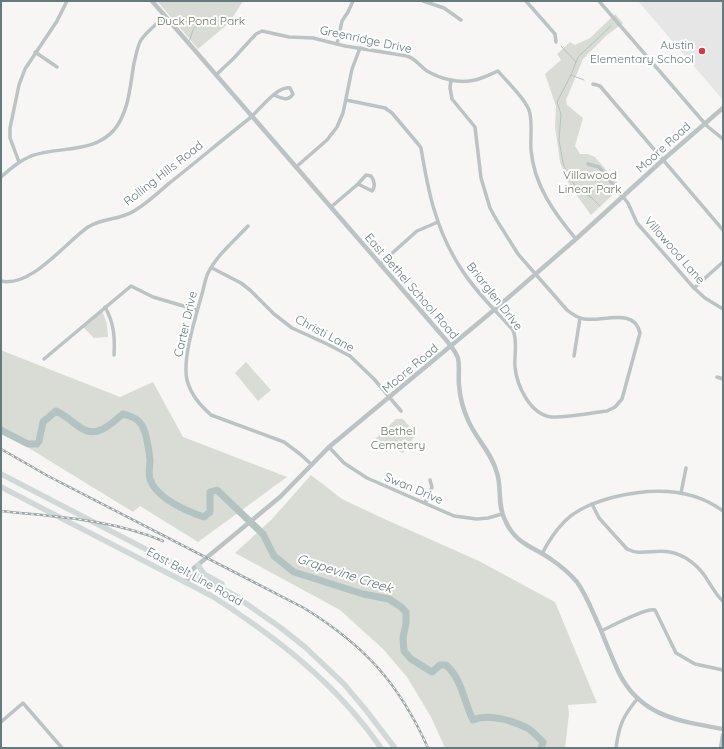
<svg xmlns="http://www.w3.org/2000/svg" width="724" height="749" font-family="Quicksand,sans-serif">
<style>
.built{fill:#e5e6e5}
.green{fill:#d9dcd4}
.lines{fill:none;stroke-linecap:round;stroke-linejoin:round}
.stream{stroke:#b3c3c2;stroke-width:1}
.river{stroke:#b3c3c2;stroke-width:7}
.minor{stroke:#bcc3c4;stroke-width:3.5}
.tertiary{stroke:#bcc3c4;stroke-width:4.5}
.primary{stroke:#d1d8d8;stroke-width:5.5}
.rail-casing{stroke:#9da7a9;stroke-width:2.5}
.rail{stroke:#fff;stroke-width:1;stroke-dasharray:3;stroke-linecap:butt}
.poi-dot{fill:#d43842;stroke:#fff;stroke-width:1.5}
.labels{text-anchor:middle;dominant-baseline:central;stroke-width:4;stroke-linejoin:round;paint-order:stroke}
.park-label{font-size:12px;fill:#6c7663;stroke:#fff}
.street-label{font-size:12px;fill:#657a7d;stroke:#fff}
.poi-label{font-size:12px;fill:#657a7d;stroke:#fff;text-anchor:end}
.water-label{font-size:13px;font-style:italic;fill:#607877;stroke:#fff}
</style>
<rect width="100%" height="100%" fill="#f7f6f5"/>
<!-- built -->
<path class="built" d="M 638,1 L 723,1 L 723,100 Z"/>
<!-- green -->
<g class="green">
<path d="M 157,1 L 243,1 L 229,23 L 198,49 Z"/>
<path d="M 615,14 L 623,23 L 606,36 L 583,59 L 566,100 L 567,105 L 583,118 L 575,146 L 580,154 L 588,154 L 595,157 L 621,187 L 591,215 L 570,186 L 560,162 L 555,127 L 556,106 L 545,74 L 561,60 L 557,54 L 570,42 L 575,45 L 590,38 Z"/>
<path d="M 102,310 L 107,324 L 108,337 L 94,338 L 82,326 Z"/>
<path d="M 1,349 L 3,351 L 120,397 L 153,382 L 183,437 L 287,477 L 198,542 L 140,506 L 133,512 L 1,431 Z"/>
<path d="M 246,362 L 271,390 L 258,401 L 235,373 Z"/>
<path d="M 396,419 L 403,419 L 416,434 L 403,453 L 374,440 Z"/>
<path d="M 311,475 L 342,499 L 380,517 L 479,561 L 555,602 L 597,703 L 568,705 L 569,714 L 565,748 L 445,748 L 431,717 L 407,677 L 383,649 L 340,610 L 235,553 L 272,519 Z"/>
</g>
<g class="lines">
<!-- stream -->
<g class="stream">
<path d="M 189,41 C 192,37 191,31 195,27 L 210,24 L 211,22"/>
<path d="M 561,46 L 576,62"/>
<path d="M 571,75 L 584,80"/>
<path d="M 600,206 L 592,198 L 577,189 L 567,173 L 563,163 L 559,140 L 561,114 L 557,102 L 571,75 L 578,57 L 611,26"/>
</g>
<!-- river -->
<path class="river" d="M 1,430 L 28,444 L 37,444 L 39,441 L 43,422 L 56,411 C 69,417 74,425 85,430 C 99,437 113,422 123,414 C 129,415 138,419 141,424 C 146,431 149,451 150,460 C 150,466 148,473 150,479 C 156,498 186,511 204,517 L 210,512 L 210,492 L 217,490 L 263,534 L 274,556 L 294,572 L 363,594 L 389,599 L 401,607 L 406,612 L 406,623 L 403,638 L 404,651 L 411,659 L 432,672 L 440,665 L 446,665 C 462,679 464,702 473,720 C 489,713 514,721 529,729 C 534,733 539,738 543,742 L 541,748"/>
<!-- minor -->
<g class="minor">
<path d="M 423,1 L 444,8 L 461,20"/>
<path d="M 526,1 L 555,34 L 556,42"/>
<path d="M 599,1 L 707,126 L 723,139"/>
<path d="M 337,44 L 342,21 L 348,12 L 353,1"/>
<path d="M 35,52 L 57,67"/>
<path d="M 216,75 L 234,58 L 256,34 L 262,31 L 289,37 L 313,38 L 345,46 L 407,56 C 416,59 420,66 427,71 C 441,79 459,84 475,80 C 483,78 491,74 498,71 C 507,82 524,97 529,110 C 533,122 530,137 531,150 C 534,185 554,213 576,239"/>
<path d="M 593,84 L 600,86 L 723,230"/>
<path d="M 346,100 L 385,108 L 392,113 L 419,145 L 421,148 C 428,191 436,230 460,267 C 474,290 495,310 513,330 C 518,343 514,354 515,367 C 517,386 530,414 551,417 C 565,418 591,413 607,411 L 615,407 L 622,399 L 640,333 C 634,307 603,322 584,319 C 578,318 572,314 567,310 L 518,254 L 496,219 L 490,208 L 481,178 L 475,127 L 452,99 L 450,88 L 451,80"/>
<path d="M 19,162 L 10,138 L 10,128 L 19,85 L 25,69 L 57,21 L 67,1"/>
<path d="M 588,164 L 599,167 L 628,203 L 637,223 L 694,288 L 705,298 L 723,309"/>
<path d="M 296,167 L 327,140 L 337,127 L 343,113 L 352,69 L 360,48"/>
<path d="M 366,175 L 371,176 C 374,180 376,187 372,191 L 358,184 Z"/>
<path d="M 1,177 C 10,169 19,161 31,156 C 58,146 93,154 114,130 C 129,112 130,86 134,63 C 136,56 137,47 141,40 C 147,31 157,24 165,16"/>
<path d="M 331,207 L 358,184"/>
<path d="M 248,226 C 234,241 217,255 208,273 C 205,279 204,287 202,294 C 196,316 182,358 187,380 C 191,395 200,405 211,415 L 284,442 L 300,454 L 312,465"/>
<path d="M 380,264 L 417,231 L 438,222"/>
<path d="M 212,268 L 241,283 L 250,290 L 274,314 L 292,328 L 327,344 L 350,356 L 374,379 L 401,411"/>
<path d="M 1,281 C 31,288 65,243 88,227 C 102,218 120,220 134,211 C 146,204 157,194 167,185 C 195,163 222,140 250,118 C 259,110 278,85 290,88 L 293,94 C 288,102 281,98 274,95"/>
<path d="M 694,288 L 723,262"/>
<path d="M 105,307 C 114,323 115,337 114,355"/>
<path d="M 574,356 L 580,318"/>
<path d="M 44,359 L 131,286 L 153,297 L 197,310"/>
<path d="M 717,377 L 723,379"/>
<path d="M 329,447 L 344,463 L 367,478 L 454,516 L 477,519 L 488,518 L 502,514"/>
<path d="M 681,493 L 686,468"/>
<path d="M 425,503 L 432,487 L 430,480"/>
<path d="M 592,504 L 599,518 L 627,549 C 640,556 655,549 670,552 C 686,555 700,567 708,581 C 713,588 716,595 723,601"/>
<path d="M 542,554 C 548,542 555,531 565,521 C 578,508 596,502 614,497 C 651,488 691,487 723,511"/>
<path d="M 601,631 C 612,626 645,608 655,610 L 676,653 L 695,664 L 723,670"/>
<path d="M 1,722 L 23,703 L 62,748"/>
<path d="M 616,748 C 619,725 623,716 638,698"/>
</g>
<!-- tertiary -->
<g class="tertiary">
<path d="M 152,1 L 434,326 C 442,336 454,347 458,358 C 460,367 458,376 459,385 C 460,398 463,409 468,420 C 476,439 492,453 497,473 C 502,488 497,505 505,520 C 516,545 533,546 552,560 C 561,566 570,574 577,582 C 587,596 593,613 600,628 C 606,643 612,658 619,673 C 641,717 680,721 723,729"/>
<path d="M 186,583 L 191,571 L 194,568 L 280,497 L 329,447 L 494,310 L 576,239 L 664,159 L 723,108"/>
<path d="M 721,748 L 723,735"/>
</g>
<!-- primary -->
<g class="primary">
<path d="M 1,474 L 234,595 L 281,628 L 305,647 L 344,684 L 365,709 L 395,748"/>
<path d="M 1,487 L 212,596 C 277,638 336,683 381,748"/>
<path d="M 198,565 L 204,574 L 222,584"/>
</g>
<defs>
<g id="rail">
<path d="M 1,449 L 48,476 L 304,608 C 364,645 399,683 428,748"/>
<path d="M 1,511 C 56,517 112,519 163,541"/>
</g>
</defs>
<!-- rail casing -->
<use href="#rail" class="rail-casing"/>
<!-- rail -->
<use href="#rail" class="rail"/>
</g>
<!-- markers -->
<circle class="poi-dot" cx="702" cy="51" r="4"/>
<g class="labels">
<!-- park labels -->
<g class="park-label">
<text x="201" y="20">Duck Pond Park</text>
<text x="590" y="174">Villawood<tspan x="590" dy="14">Linear Park</tspan></text>
<text x="398" y="430">Bethel<tspan x="398" dy="14">Cemetery</tspan></text>
</g>
<!-- street labels -->
<g class="street-label">
<text transform="translate(366 39) rotate(12)">Greenridge Drive</text>
<text transform="translate(663 147) rotate(-42)">Moore Road</text>
<text transform="translate(163 173) rotate(-38)">Rolling Hills Road</text>
<text transform="translate(675 250) rotate(49)">Villawood Lane</text>
<text transform="translate(412 286) rotate(49)">East Bethel School Road</text>
<text transform="translate(495 296) rotate(52)">Briarglen Drive</text>
<text transform="translate(185 324) rotate(-77)">Carter Drive</text>
<text transform="translate(325 333) rotate(28)">Christi Lane</text>
<text transform="translate(410 368) rotate(-40)">Moore Road</text>
<text transform="translate(414 488) rotate(23)">Swan Drive</text>
<text transform="translate(195 576) rotate(29)">East Belt Line Road</text>
</g>
<!-- poi labels -->
<g class="poi-label">
<text x="694" y="44">Austin<tspan x="694" dy="14">Elementary School</tspan></text>
</g>
<!-- water labels -->
<g class="water-label">
<text transform="translate(345 573) rotate(18)">Grapevine Creek</text>
</g>
</g>
<!-- border -->
<rect width="724" height="749" fill="none" stroke="#657a7d" stroke-width="4"/>
</svg>
